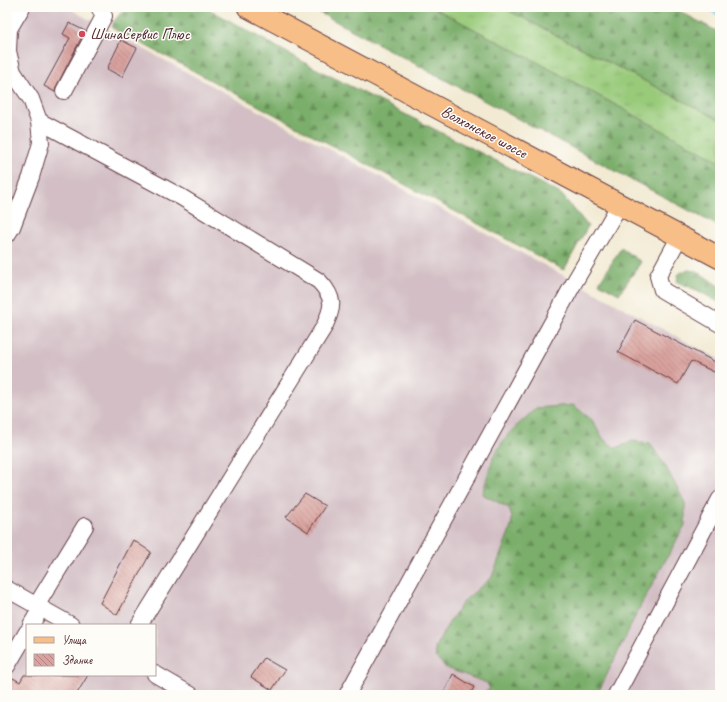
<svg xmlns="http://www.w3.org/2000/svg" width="727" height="702" font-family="Caveat,sans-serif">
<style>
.industrial{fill:#d2bec4;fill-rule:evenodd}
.grass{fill:url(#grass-tufts);stroke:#727452}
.forest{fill:url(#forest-firs);stroke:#62664a}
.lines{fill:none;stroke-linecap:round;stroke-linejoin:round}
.stream{stroke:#6dc2e9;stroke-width:3.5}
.building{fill:url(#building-back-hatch)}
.minor-casing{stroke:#633d44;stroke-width:18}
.major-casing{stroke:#633d44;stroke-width:23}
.minor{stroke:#fff;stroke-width:16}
.major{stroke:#f7be87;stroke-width:21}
.poi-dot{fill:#d1495b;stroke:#fdfcf7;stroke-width:1.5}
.labels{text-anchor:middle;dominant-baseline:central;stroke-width:3;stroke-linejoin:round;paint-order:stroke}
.poi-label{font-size:16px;fill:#4a1f2b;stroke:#fdfcf7;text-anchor:start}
.street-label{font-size:16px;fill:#4a1f2b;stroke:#fdfcf7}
</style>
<defs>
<pattern id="grass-tufts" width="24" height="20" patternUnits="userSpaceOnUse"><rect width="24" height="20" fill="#99ca7a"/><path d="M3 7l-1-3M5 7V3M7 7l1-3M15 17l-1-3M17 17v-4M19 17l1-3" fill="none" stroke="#85ad6a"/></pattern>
<pattern id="forest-firs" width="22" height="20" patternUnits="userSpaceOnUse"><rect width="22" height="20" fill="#7aae6a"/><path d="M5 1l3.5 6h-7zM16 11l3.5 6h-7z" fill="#668d57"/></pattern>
<pattern id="building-back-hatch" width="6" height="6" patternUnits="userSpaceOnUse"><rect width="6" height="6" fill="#d9a29e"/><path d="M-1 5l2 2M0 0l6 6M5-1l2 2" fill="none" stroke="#b28381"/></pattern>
</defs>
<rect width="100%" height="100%" fill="#fdfcf7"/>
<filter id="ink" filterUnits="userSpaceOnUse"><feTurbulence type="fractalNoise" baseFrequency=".025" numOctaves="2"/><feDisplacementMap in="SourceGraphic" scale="8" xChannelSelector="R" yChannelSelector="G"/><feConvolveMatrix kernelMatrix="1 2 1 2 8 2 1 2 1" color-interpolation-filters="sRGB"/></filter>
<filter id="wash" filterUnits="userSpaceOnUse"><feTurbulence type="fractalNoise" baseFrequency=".012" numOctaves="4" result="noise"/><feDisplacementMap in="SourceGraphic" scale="16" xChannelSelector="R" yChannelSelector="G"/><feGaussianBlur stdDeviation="0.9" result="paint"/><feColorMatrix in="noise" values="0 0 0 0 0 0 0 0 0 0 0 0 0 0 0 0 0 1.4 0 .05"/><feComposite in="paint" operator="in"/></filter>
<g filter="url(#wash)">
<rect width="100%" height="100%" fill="#f2ead3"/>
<!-- industrial -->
<path class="industrial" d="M 7,7 L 66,7 L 720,360 L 720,695 L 7,695 ZM 27,625 L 155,625 L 155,675 L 27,675 Z"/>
<!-- grass -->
<path class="grass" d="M 432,7 L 502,7 L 720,120 L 720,162 L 537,62 Z"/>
<!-- forest -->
<g class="forest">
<path d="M 126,7 L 205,7 L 311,66 L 561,194 L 588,226 L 564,270 L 175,61 L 112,28 L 113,22 Z"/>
<path d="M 309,7 L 432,7 L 537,62 L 720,162 L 720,227 Z"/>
<path d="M 502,7 L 672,7 L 720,33 L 720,120 Z"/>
<path d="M 621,248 L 641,262 L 619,294 L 599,283 Z"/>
<path d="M 688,270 L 697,271 L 720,287 L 720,303 L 697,290 L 677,282 L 678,274 Z"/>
<path d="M 573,405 L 592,420 L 604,440 L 616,448 L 632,441 L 650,443 L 666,467 L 685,503 L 685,525 L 641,605 L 597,695 L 480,695 L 490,689 L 487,683 L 446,668 L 436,657 L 435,647 L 450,621 L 465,600 L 492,577 L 511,527 L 512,518 L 509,508 L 482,494 L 494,455 L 509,433 L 536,408 Z"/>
</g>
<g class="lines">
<!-- stream -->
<path class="stream" d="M 706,7 L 720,15"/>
</g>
<g id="blocks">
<!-- building -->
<g class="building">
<path d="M 69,23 L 85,31 L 56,87 L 55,92 L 44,86 L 70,38 L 63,34 Z"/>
<path d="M 121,40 L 137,48 L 122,77 L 107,69 Z"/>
<path d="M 635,320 L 719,364 L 714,372 L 691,361 L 678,384 L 618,352 Z"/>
<path d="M 305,494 L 325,506 L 308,532 L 286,517 Z"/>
<path d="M 133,540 L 151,552 L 117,615 L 100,603 Z"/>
<path d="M 264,658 L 285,670 L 272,690 L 251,677 Z"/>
<path d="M 453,674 L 474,687 L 470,695 L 443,695 Z"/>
<path d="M 24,675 L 88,675 L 76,695 L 7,695 L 7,689 L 13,678 L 20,682 Z"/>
</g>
</g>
</g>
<g filter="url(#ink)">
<use href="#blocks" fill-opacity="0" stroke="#633d44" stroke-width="1"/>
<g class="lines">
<defs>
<g id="minor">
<path d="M 64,91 L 104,16 L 99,7"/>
<path d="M 39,121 L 181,197 L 319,281 C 336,299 333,307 324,327 L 139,625"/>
<path d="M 7,235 L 12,227 L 31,177 L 41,143 L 39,121 L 31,99 L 13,72 L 8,51 L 9,29 L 22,7"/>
<path d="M 680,236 L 658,276 L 662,290 L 720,324"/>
<path d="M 7,589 L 71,625"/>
<path d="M 36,606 L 85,526"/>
<path d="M 31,625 L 41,608"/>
<path d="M 7,666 L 27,632"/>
<path d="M 155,674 L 191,695"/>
<path d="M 347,695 L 575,281 L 620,204"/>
<path d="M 616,695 L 720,499"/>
</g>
<path id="major" d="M 248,7 L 720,258"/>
</defs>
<!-- minor casing -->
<use href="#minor" class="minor-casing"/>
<!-- major casing -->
<use href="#major" class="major-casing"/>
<!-- minor -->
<use href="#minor" class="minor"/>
<!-- major -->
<use href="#major" class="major"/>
</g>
</g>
<!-- markers -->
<circle class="poi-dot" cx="82" cy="34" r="4"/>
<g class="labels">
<!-- poi labels -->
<g class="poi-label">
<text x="90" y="34">ШинаСервис Плюс</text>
</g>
<!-- street labels -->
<g class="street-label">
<text transform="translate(484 132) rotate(28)">Волхонское шоссе</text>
</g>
</g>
<!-- margin -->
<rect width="727" height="702" fill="none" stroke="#fdfcf7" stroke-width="24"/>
<!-- legend -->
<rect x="26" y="624" width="130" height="52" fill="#fdfcf7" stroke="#b5a4a5"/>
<rect x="34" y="637" width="20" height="6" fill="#f7be87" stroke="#b5a4a5"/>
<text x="62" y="644" font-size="12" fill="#4a1f2b">Улица</text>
<rect x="34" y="654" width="20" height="12" fill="url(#building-back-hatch)" stroke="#b5a4a5"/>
<text x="62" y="664" font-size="12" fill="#4a1f2b">Здание</text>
</svg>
